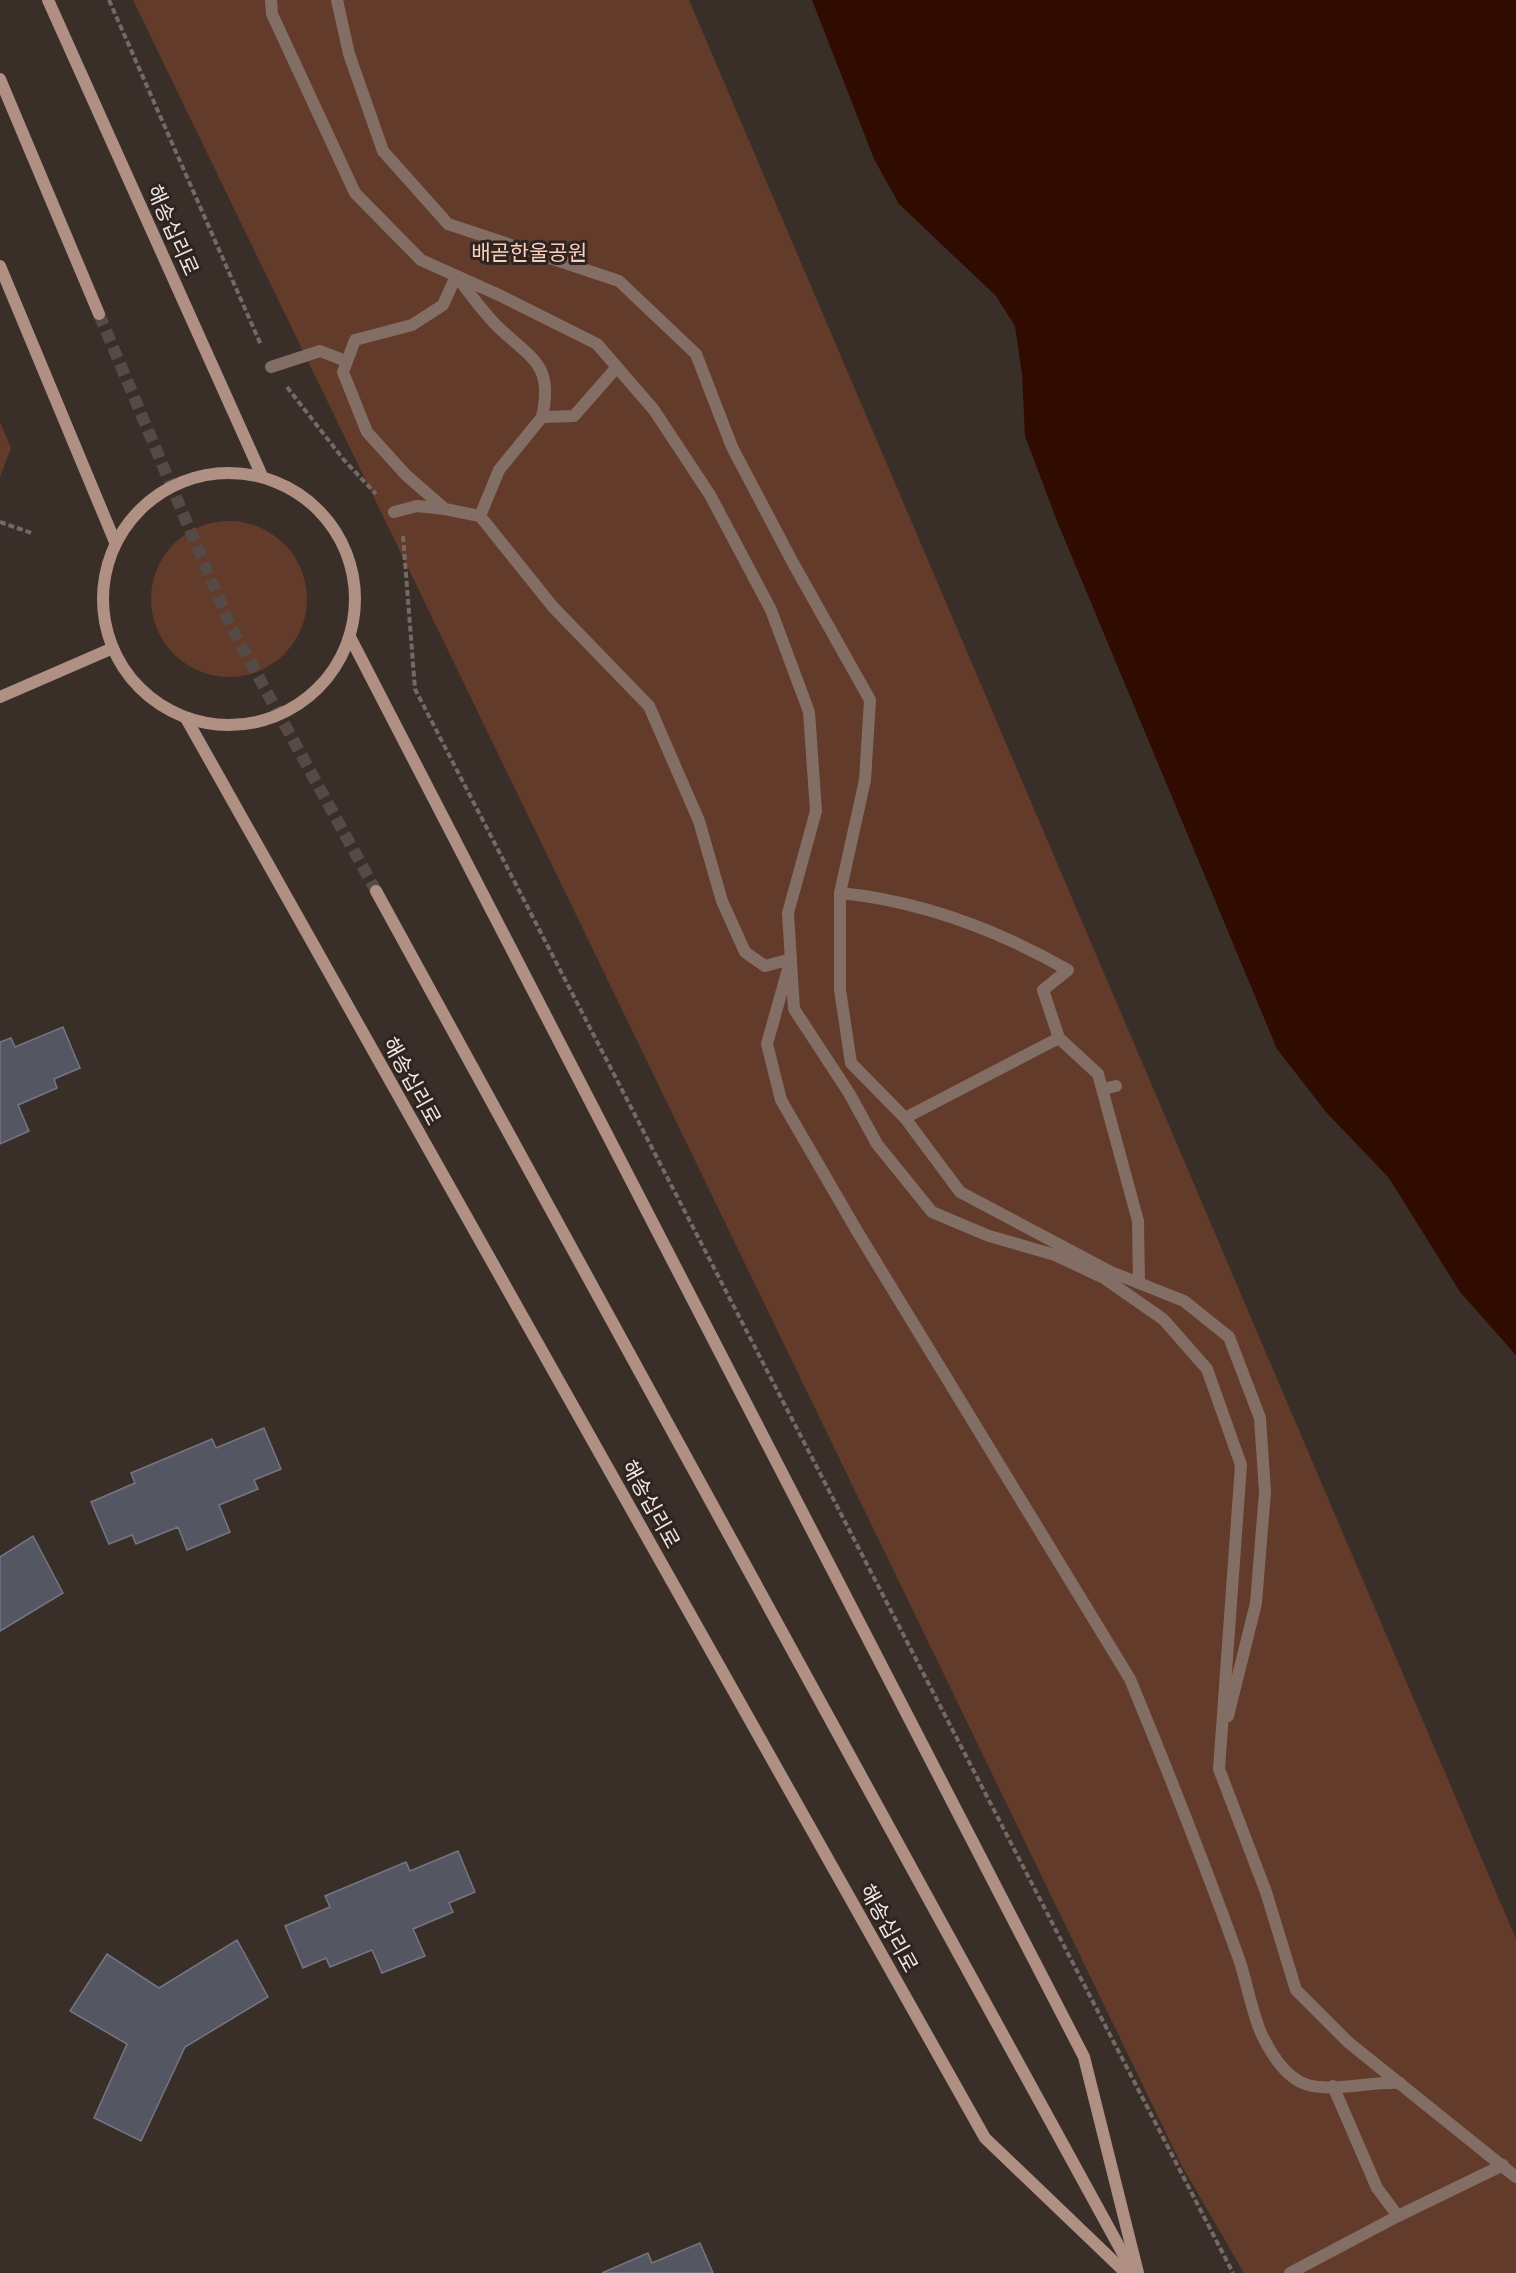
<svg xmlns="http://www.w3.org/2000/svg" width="1516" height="2273" font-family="Cabin,'Noto Sans KR',sans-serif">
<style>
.green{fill:#623b2a}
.water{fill:#300b00}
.building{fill:#545662;stroke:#747683;stroke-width:1.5}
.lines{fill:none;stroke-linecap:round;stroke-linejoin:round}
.secondary-tunnel{stroke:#554a45;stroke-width:12;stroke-dasharray:12 6;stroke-linecap:butt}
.path{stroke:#746965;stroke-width:4;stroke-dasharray:6 3;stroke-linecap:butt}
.street{stroke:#836e65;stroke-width:12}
.secondary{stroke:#b09082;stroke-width:12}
.labels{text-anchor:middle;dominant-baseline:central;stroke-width:6;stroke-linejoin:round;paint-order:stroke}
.street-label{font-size:21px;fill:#eee6e3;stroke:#302420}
.park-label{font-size:21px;fill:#fccfbc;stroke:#302420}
</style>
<rect width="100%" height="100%" fill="#3a2e29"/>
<!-- green -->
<g class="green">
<path d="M 133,0 L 689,0 L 1516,1939 L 1516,2273 L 1244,2273 L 1182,2166 Z"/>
<path d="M 0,422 L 11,448 L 0,477 Z"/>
<circle cx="229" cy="599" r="78"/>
</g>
<!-- water -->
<path class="water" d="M 812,0 L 1516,0 L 1516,1355 L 1460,1292 L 1389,1178 L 1326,1112 L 1277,1049 L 1057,521 L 1025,436 L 1022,374 L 1015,326 L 996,296 L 899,204 L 874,159 Z"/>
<!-- building -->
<g class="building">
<path d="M 63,1027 L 80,1068 L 54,1079 L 57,1088 L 18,1105 L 29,1131 L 0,1144 L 0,1042 L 11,1038 L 15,1047 Z"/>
<path d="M 264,1428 L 281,1469 L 254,1480 L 258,1489 L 219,1505 L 230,1532 L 187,1550 L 178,1527 L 136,1544 L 132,1535 L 109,1544 L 91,1502 L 135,1483 L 131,1473 L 212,1439 L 216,1448 Z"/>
<path d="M 33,1536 L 63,1593 L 0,1631 L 0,1557 Z"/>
<path d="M 458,1851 L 475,1892 L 449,1903 L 453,1912 L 413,1929 L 425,1956 L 382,1973 L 372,1950 L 330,1967 L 326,1958 L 303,1968 L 285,1926 L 330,1907 L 325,1896 L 406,1862 L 410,1871 Z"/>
<path d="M 237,1940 L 268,1997 L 185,2047 L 141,2141 L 94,2118 L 127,2044 L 70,2011 L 107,1954 L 159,1988 Z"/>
<path d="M 700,2243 L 713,2273 L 602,2273 L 648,2253 L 652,2263 Z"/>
</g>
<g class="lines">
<!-- secondary-tunnel -->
<path class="secondary-tunnel" d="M 99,314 L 230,625 L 376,891"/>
<!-- path -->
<g class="path">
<path d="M 109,0 L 261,345"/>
<path d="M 287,387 L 344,460 L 376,494"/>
<path d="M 0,522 L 34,534"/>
<path d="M 403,536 L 415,689 L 1233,2273"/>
</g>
<!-- street -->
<g class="street">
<path d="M 271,0 L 272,14 L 355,193 L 421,260 L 499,295 L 597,344 L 654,410 L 710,495 L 771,610 L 809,712 L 816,811 L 788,913 L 794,1009 L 849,1093 L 877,1144 L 932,1212 L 989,1236 L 1055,1255 L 1104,1278 L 1163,1319 L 1207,1369 L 1241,1465 L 1219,1769 L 1266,1892 L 1296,1990 L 1348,2042 L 1516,2177"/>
<path d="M 337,0 L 349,54 L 383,151 L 448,224 L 619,281 L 696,354 L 732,447 L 793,563 L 870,700 L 865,780 L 840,893 L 840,990 L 851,1063 L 905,1118 L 960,1192 L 1111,1272 L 1184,1301 L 1229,1337 L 1260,1418 L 1265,1492 L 1256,1603 L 1228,1716"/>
<path d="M 271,367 L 320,351 L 346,361"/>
<path d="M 617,367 L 574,416 L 542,417 L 499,470 L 480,516 L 553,607 L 649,706 L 699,821 L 722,901 L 745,952 L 765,966 L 791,959"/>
<path d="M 394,512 L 417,506 L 445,509"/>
<path d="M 480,516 L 445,509 L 406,475 L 367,432 L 343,372 L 355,340 L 412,325 L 443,305 L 456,276 C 469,292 482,311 497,326 C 531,359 554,363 542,417"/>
<path d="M 840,893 C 921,901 998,930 1068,970 L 1043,990 L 1059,1038 L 1098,1074 L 1138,1221 L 1139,1283"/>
<path d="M 788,969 L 767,1044 L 781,1100 L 857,1231 L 1130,1679 C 1168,1771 1205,1865 1239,1959 C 1247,1983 1251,2009 1261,2033 C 1270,2052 1284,2076 1305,2084 C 1329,2093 1373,2081 1400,2083"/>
<path d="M 1103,1089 L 1116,1086"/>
<path d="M 905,1118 L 1059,1038"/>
<path d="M 1333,2086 L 1377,2188 L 1398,2216 L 1503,2165"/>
<path d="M 1290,2273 L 1398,2216"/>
</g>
<!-- secondary -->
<g class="secondary">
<path d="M 48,0 L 262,476"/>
<path d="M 0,79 L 99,314"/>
<path d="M 0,266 L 115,542"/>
<circle cx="229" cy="599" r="126"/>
<path d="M 350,637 L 1084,2057 L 1138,2273"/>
<path d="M 0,697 L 113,648"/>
<path d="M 187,720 L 985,2138 L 1126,2273"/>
<path d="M 376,891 L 1133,2272"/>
</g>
</g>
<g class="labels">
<!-- street labels -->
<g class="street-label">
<text transform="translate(173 230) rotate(66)">해송십리로</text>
<text transform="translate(412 1081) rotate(61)">해송십리로</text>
<text transform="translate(651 1504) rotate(61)">해송십리로</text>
<text transform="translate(889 1928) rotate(61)">해송십리로</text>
</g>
<!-- park labels -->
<g class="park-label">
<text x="529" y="252">배곧한울공원</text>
</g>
</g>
</svg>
